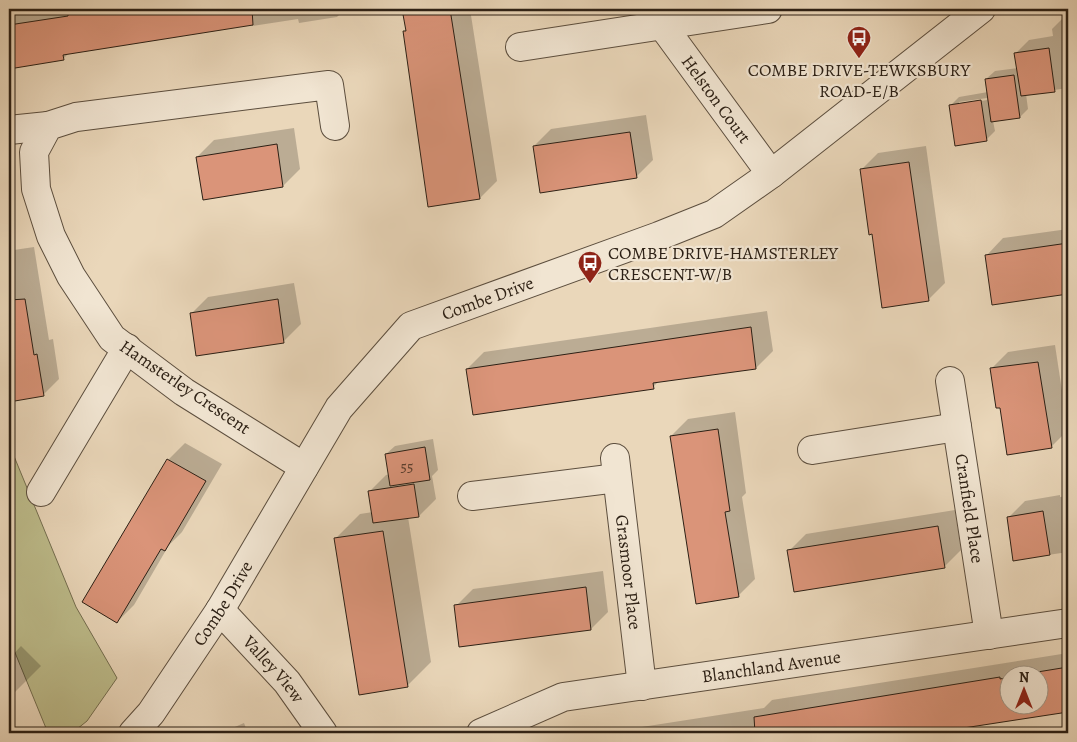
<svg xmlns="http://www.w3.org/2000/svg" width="1077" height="742" font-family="Alegreya,serif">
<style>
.green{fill:#bdbc8b;stroke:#746e50}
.shadow{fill:#0003;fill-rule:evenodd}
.building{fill:#da9479;stroke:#2c2015}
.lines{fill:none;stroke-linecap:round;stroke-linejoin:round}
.minor-casing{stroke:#5c4e3e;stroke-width:30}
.minor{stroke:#f1e5d2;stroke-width:28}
.labels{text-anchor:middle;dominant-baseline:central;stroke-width:4.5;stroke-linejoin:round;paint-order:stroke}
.number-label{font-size:15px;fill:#583d2e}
.poi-label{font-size:18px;fill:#2c2015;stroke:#f1e5d2}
.street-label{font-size:18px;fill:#2c2015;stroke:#f1e5d2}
</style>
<rect width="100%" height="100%" fill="#ead7ba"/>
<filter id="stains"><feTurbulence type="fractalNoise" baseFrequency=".004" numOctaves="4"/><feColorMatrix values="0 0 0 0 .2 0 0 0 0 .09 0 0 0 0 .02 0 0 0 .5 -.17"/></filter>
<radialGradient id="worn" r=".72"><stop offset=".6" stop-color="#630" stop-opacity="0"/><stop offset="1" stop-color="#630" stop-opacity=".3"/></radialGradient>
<!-- green -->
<path class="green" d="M 9,444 L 76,607 L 117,678 L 87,721 L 72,733 L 48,733 L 9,638 Z"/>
<!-- shadow -->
<g class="shadow">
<path d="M 32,9 L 345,9 L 337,17 L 299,23 L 298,19 L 252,26 L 251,24 L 69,53 L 63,59 L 9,68 L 9,12 Z"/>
<path d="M 404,9 L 470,9 L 497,181 L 480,198 L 404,31 L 407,29 Z"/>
<path d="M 1065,16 L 1068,16 L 1068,88 L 1026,94 L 1028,109 L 1020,117 L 993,121 L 995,131 L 986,140 L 951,105 L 959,97 L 988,92 L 986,79 L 995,71 L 1018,68 L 1016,53 L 1029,40 L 1053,36 L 1052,29 ZM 987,98 L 987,100 L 959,105 L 959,102 Z"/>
<path d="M 646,115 L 653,160 L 636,177 L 534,146 L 551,129 Z"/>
<path d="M 294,128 L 300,169 L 283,186 L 197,157 L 214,140 Z"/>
<path d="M 926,146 L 945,283 L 928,300 L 873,233 L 861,170 L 878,153 Z"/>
<path d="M 9,218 L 14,250 L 34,247 L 49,340 L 53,339 L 59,379 L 43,395 L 9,401 Z"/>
<path d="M 1068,229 L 1068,293 L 993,303 L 986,256 L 1003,238 Z"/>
<path d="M 294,283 L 301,324 L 284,341 L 197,354 L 191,314 L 208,297 Z"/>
<path d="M 767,311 L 773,351 L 756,368 L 659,381 L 653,387 L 467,369 L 484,352 Z"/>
<path d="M 1055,345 L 1068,430 L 1051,447 L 1002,406 L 991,369 L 1008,352 Z"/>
<path d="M 735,412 L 746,493 L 742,497 L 755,579 L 738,596 L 671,436 L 688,419 Z"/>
<path d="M 433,439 L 438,470 L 432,476 L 436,499 L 419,516 L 408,517 L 431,662 L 407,686 L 336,538 L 360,514 L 373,512 L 369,492 L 386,475 L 390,474 L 386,454 L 395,446 Z"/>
<path d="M 185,443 L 222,464 L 182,532 L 169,545 L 134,605 L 117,622 L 83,602 L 168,460 Z"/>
<path d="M 1060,495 L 1060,497 L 1068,496 L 1068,552 L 1014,560 L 1008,518 L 1025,501 Z"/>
<path d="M 955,510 L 961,550 L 944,567 L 789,551 L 806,534 Z"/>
<path d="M 603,571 L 608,612 L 591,629 L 456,606 L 473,589 Z"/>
<path d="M 21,646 L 41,666 L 9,698 L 9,659 Z"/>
<path d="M 1068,653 L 1068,710 L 920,733 L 603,733 L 764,708 L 772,700 ZM 1010,674 L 1040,674 L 1040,704 L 1010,704 Z"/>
<path d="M 244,723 L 248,733 L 221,733 Z"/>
</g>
<!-- building -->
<g class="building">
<path d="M 95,9 L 252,9 L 253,25 L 63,55 L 64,60 L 9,69 L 9,25 L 68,16 L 68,13 Z"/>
<path d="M 402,9 L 450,9 L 480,199 L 428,207 L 403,31 L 406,31 Z"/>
<path d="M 1049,48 L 1055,92 L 1021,96 L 1014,53 Z"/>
<path d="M 1014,75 L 1020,118 L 991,122 L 985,79 Z"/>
<path d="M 981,100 L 987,141 L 955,146 L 949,105 Z"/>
<path d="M 630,132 L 637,178 L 540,193 L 533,146 Z"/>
<path d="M 277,144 L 283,187 L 203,200 L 196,157 Z"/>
<path d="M 909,162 L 929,301 L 882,308 L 872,234 L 869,235 L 860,169 Z"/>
<path d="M 1068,243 L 1068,294 L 992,305 L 985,255 Z"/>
<path d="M 25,299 L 34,355 L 37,354 L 44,396 L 9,402 L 9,300 Z"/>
<path d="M 278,299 L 284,343 L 196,356 L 190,313 Z"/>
<path d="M 751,327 L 756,369 L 653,383 L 654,389 L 473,415 L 466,369 Z"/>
<path d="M 1038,362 L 1052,448 L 1007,455 L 1000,408 L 996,408 L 990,368 Z"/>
<path d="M 718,429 L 730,511 L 725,512 L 739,597 L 696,604 L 670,436 Z"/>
<path d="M 425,447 L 430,480 L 390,486 L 385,454 Z"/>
<path d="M 167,459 L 206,481 L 165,551 L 161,549 L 117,623 L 82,602 Z"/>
<path d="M 414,484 L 419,517 L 373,523 L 368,491 Z"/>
<path d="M 1043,511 L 1050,555 L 1013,561 L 1007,517 Z"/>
<path d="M 938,526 L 945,568 L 794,592 L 787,550 Z"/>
<path d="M 383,531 L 408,687 L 359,695 L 334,538 Z"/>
<path d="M 586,587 L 591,630 L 459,647 L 454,605 Z"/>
<path d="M 1068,667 L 1068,712 L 931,733 L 755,733 L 754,717 L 1000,677 L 1000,679 L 1010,677 L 1010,704 L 1040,704 L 1040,674 L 1025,674 Z"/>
</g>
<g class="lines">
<defs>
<g id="minor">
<path id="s1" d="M 662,25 L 771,174"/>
<path d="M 520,47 L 768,9"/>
<path d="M 9,130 L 48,126"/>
<path id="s2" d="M 950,381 L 989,635"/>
<path d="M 812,450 L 957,427"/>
<path id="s3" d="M 615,458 L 642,686"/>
<path d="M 304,467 L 184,392 L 112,338 L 71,276 L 51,236 L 36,189 L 34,152 L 48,126 L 76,117 L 329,85 L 335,126"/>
<path d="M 41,492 L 127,348"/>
<path d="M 472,496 L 617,478"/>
<path id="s4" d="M 220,610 L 287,682 L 323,733"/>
<path id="s5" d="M 133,733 L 151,713 L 220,610 L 339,408 L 411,326 L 659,236 L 714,214 L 771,174 L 981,9"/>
<path id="s6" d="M 481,733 L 563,697 L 1068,623"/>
</g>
</defs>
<!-- minor casing -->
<use href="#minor" class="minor-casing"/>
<!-- minor -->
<use href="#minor" class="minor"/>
</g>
<!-- icons -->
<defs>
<symbol id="bus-pin" viewBox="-11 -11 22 30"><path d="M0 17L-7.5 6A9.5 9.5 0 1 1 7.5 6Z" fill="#8f2418" stroke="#f1e5d2"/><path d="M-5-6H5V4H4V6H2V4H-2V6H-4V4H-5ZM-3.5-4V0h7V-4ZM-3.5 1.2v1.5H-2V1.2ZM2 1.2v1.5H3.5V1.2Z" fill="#fff"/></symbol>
</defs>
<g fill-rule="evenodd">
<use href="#bus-pin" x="845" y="24" width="28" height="38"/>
<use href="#bus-pin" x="576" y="249" width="28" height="38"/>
</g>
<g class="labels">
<!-- number labels -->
<g class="number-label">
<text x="407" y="467">55</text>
</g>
<!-- poi labels -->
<g class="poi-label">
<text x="859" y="70">COMBE DRIVE-TEWKSBURY<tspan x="859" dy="21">ROAD-E/B</tspan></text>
<text x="608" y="253" text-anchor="start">COMBE DRIVE-HAMSTERLEY<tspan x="608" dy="21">CRESCENT-W/B</tspan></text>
</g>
<!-- street labels -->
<g class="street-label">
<text stroke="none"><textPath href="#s1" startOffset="92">Helston Court</textPath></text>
<text stroke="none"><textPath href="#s5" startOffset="576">Combe Drive</textPath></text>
<text transform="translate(185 387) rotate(34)">Hamsterley Crescent</text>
<text stroke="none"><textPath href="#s2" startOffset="129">Cranfield Place</textPath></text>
<text stroke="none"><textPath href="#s3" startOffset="115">Grasmoor Place</textPath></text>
<text stroke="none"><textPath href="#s5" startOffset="158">Combe Drive</textPath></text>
<text stroke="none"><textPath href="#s6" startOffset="300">Blanchland Avenue</textPath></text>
<text stroke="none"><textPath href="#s4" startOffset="80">Valley View</textPath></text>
</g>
</g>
<!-- margin -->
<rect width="1077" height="742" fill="none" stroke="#ead7ba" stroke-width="30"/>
<rect x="10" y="10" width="1057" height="722" fill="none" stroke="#2c2015" stroke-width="2.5"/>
<rect x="15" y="15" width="1047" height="712" fill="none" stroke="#2c2015"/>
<!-- north arrow -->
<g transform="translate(1024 690)"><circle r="24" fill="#f1e5d2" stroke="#a29686"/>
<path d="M0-4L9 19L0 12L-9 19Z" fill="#8f2418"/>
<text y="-8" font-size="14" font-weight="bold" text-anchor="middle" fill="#2c2015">N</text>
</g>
<rect width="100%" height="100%" filter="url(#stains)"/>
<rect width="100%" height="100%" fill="url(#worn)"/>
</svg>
